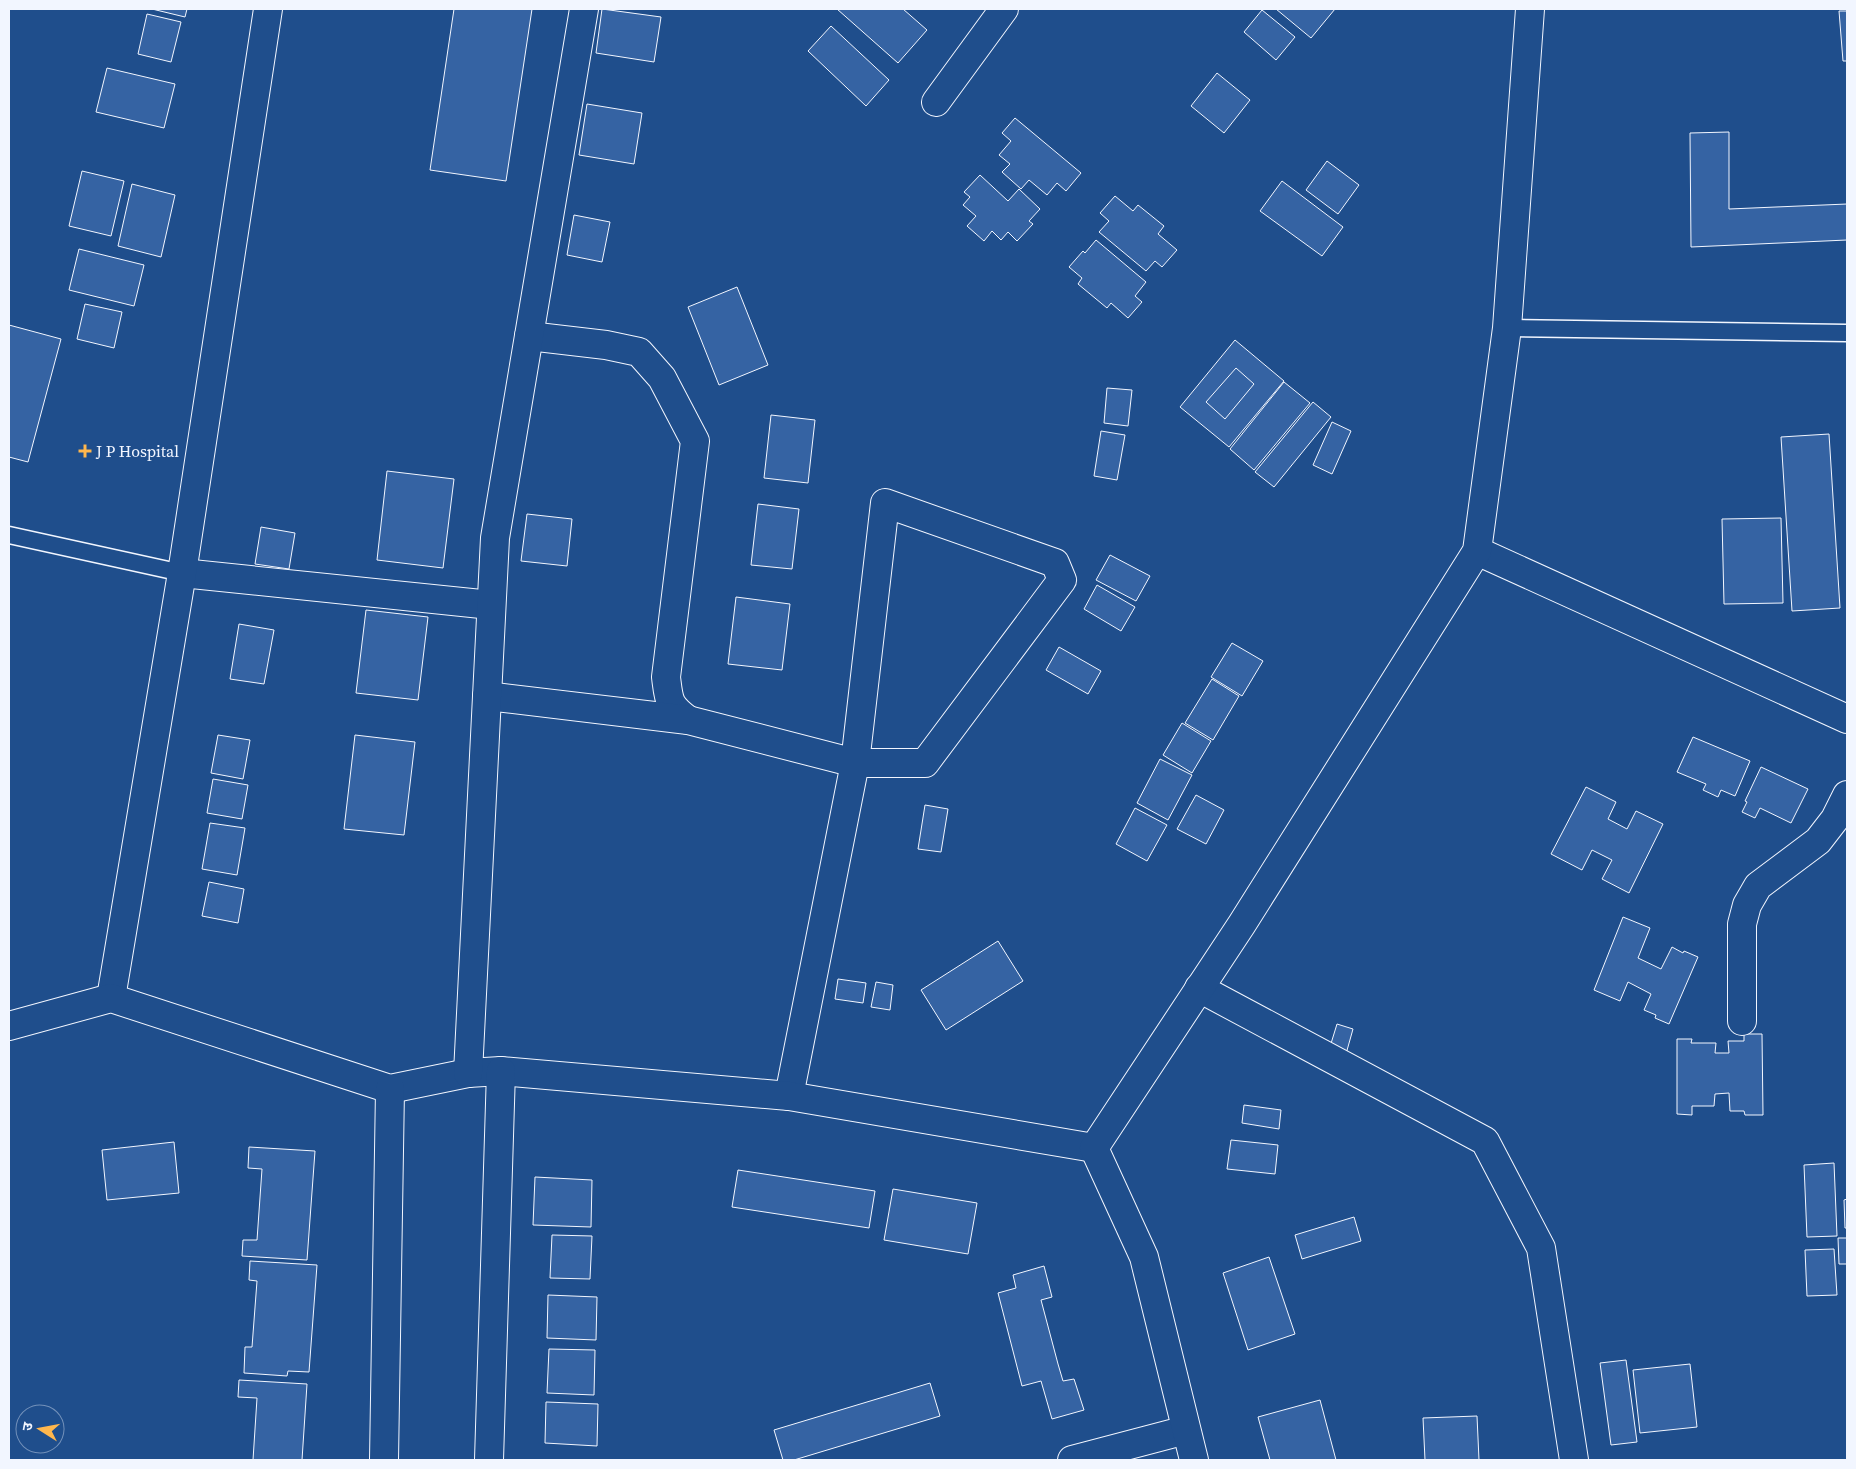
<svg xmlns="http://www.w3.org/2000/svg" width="1856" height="1469" font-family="'Source Serif 4','Noto Sans Devanagari',serif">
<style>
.building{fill:#3563a3;stroke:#f2f6ff}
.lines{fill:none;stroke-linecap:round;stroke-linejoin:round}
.lane-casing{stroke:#f2f6ff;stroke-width:19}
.street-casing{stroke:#f2f6ff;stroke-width:30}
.lane{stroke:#1f4e8c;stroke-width:16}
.street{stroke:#1f4e8c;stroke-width:28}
.poi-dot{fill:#ffb74d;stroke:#1f4e8c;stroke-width:2}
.labels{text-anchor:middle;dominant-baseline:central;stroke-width:4;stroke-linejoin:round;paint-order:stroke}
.poi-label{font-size:16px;fill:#f2f6ff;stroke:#1f4e8c;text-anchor:start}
</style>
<rect width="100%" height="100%" fill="#1f4e8c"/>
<!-- building -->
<g class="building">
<path d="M 152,9 L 187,9 L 185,17 Z"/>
<path d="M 454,9 L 532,9 L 506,181 L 430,170 Z"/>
<path d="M 602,9 L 661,17 L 654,62 L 596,53 Z"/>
<path d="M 837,9 L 903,9 L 927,30 L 898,63 Z"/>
<path d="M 1276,9 L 1335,9 L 1311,38 Z"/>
<path d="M 1262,10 L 1295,37 L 1276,60 L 1244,32 Z"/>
<path d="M 1839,11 L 1847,11 L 1847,61 L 1843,61 Z"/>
<path d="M 147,14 L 181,22 L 171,62 L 138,54 Z"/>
<path d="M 831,26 L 889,80 L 866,106 L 808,51 Z"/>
<path d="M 107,68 L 175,84 L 164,128 L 96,112 Z"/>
<path d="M 1217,73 L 1250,100 L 1224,133 L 1191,106 Z"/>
<path d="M 587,104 L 642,113 L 634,164 L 579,155 Z"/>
<path d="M 1015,118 L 1081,173 L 1066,191 L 1057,183 L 1047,195 L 1029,180 L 1021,189 L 1002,172 L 1010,164 L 999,155 L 1011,141 L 1002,133 Z"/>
<path d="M 1729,132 L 1729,209 L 1847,204 L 1847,240 L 1691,247 L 1690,133 Z"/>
<path d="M 1327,161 L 1359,185 L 1338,214 L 1306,190 Z"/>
<path d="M 82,171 L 124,181 L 111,236 L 69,226 Z"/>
<path d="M 980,175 L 1008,201 L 1019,189 L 1040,209 L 1029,221 L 1033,224 L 1017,241 L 1008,232 L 1001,240 L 992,231 L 984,241 L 967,226 L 976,216 L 963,205 L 970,197 L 964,192 Z"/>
<path d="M 1282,181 L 1343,227 L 1322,256 L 1260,211 Z"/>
<path d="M 132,184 L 175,195 L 161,257 L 118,246 Z"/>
<path d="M 1115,196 L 1133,211 L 1138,205 L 1164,226 L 1158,234 L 1177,250 L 1162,267 L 1155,261 L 1146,271 L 1099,232 L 1109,221 L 1100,213 Z"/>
<path d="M 574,215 L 610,222 L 602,262 L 567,255 Z"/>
<path d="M 1096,240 L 1146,282 L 1135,296 L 1142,302 L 1128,318 L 1111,303 L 1107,308 L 1078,284 L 1082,278 L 1069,267 L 1083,251 L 1085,253 Z"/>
<path d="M 79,249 L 144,265 L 134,306 L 69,290 Z"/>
<path d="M 737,287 L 768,365 L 719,385 L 688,307 Z"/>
<path d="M 85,304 L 122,312 L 114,348 L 77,339 Z"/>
<path d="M 9,325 L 61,339 L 28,462 L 9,457 Z"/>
<path d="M 1235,340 L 1284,381 L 1229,447 L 1180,407 Z"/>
<path d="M 1236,368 L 1254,384 L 1225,419 L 1206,402 Z"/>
<path d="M 1284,382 L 1310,403 L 1254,470 L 1230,449 Z"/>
<path d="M 1107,388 L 1132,390 L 1128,426 L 1104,423 Z"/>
<path d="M 1313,402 L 1331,417 L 1274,487 L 1255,472 Z"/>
<path d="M 771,415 L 815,420 L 808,483 L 764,478 Z"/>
<path d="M 1332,422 L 1351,431 L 1332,474 L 1313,465 Z"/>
<path d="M 1101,431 L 1125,435 L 1117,480 L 1094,476 Z"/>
<path d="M 1829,434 L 1840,608 L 1792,611 L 1781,437 Z"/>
<path d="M 387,471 L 454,479 L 443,568 L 377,560 Z"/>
<path d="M 758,504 L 799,509 L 792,569 L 751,565 Z"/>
<path d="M 527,514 L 572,519 L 567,566 L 521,561 Z"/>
<path d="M 1781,518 L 1783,603 L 1724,604 L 1722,519 Z"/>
<path d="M 261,527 L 295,533 L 289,569 L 255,564 Z"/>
<path d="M 1110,555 L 1150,576 L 1136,601 L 1096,580 Z"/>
<path d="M 1097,585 L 1135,607 L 1121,631 L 1084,609 Z"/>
<path d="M 736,597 L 790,604 L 782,670 L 728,664 Z"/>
<path d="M 366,610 L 428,617 L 418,700 L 356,693 Z"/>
<path d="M 239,624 L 274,630 L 264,684 L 230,679 Z"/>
<path d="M 1232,643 L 1263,661 L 1242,696 L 1211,677 Z"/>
<path d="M 1059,647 L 1101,671 L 1088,694 L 1046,670 Z"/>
<path d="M 1212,679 L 1239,696 L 1213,740 L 1185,723 Z"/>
<path d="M 1182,723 L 1211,741 L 1192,773 L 1163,755 Z"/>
<path d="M 218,735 L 250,740 L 243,779 L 211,773 Z"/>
<path d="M 355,735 L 415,742 L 404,835 L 344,829 Z"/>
<path d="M 1693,737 L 1750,761 L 1735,796 L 1721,790 L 1718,797 L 1703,790 L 1706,784 L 1677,772 Z"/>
<path d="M 1160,759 L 1192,775 L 1168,820 L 1137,803 Z"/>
<path d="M 1761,767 L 1808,789 L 1791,823 L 1760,808 L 1755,818 L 1742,812 L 1747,802 L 1745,801 Z"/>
<path d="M 213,779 L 248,785 L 242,819 L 207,813 Z"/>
<path d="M 1586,787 L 1616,802 L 1608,819 L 1627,829 L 1636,811 L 1663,824 L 1629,893 L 1602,879 L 1612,860 L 1592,850 L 1582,870 L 1551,854 Z"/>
<path d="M 1196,795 L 1224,810 L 1206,844 L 1177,829 Z"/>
<path d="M 925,805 L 948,809 L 941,852 L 918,849 Z"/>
<path d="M 1135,808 L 1167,825 L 1147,861 L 1116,844 Z"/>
<path d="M 210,823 L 245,828 L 237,875 L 202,869 Z"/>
<path d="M 209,882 L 244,889 L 238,923 L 202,916 Z"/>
<path d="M 1623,917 L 1650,928 L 1638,958 L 1661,969 L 1672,947 L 1683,953 L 1684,951 L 1698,957 L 1669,1024 L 1655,1018 L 1656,1015 L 1644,1010 L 1651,994 L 1628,982 L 1620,1001 L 1594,990 Z"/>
<path d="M 998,941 L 1023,981 L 946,1030 L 921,990 Z"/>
<path d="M 838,979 L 866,983 L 863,1003 L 835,999 Z"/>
<path d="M 876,982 L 893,985 L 890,1010 L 871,1007 Z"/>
<path d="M 1337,1024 L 1353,1029 L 1346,1054 L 1329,1050 Z"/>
<path d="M 1744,1034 L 1762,1034 L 1763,1115 L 1745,1115 L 1744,1111 L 1730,1111 L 1729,1093 L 1715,1094 L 1714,1106 L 1692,1106 L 1692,1115 L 1677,1114 L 1677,1039 L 1692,1039 L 1691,1043 L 1716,1043 L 1715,1053 L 1729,1053 L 1728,1041 L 1744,1041 Z"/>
<path d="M 1244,1105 L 1281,1110 L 1279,1129 L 1242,1123 Z"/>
<path d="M 1231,1140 L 1278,1145 L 1275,1174 L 1227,1169 Z"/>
<path d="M 174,1142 L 179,1193 L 107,1200 L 102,1150 Z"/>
<path d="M 249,1147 L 315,1151 L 307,1260 L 242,1256 L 243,1240 L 257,1240 L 262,1169 L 248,1168 Z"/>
<path d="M 1834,1163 L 1837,1236 L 1807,1237 L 1804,1165 Z"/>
<path d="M 738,1170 L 875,1191 L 869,1228 L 732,1207 Z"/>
<path d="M 535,1177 L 592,1180 L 591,1227 L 533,1225 Z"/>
<path d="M 893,1189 L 977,1203 L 968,1254 L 884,1240 Z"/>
<path d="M 1847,1199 L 1847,1228 L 1845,1228 L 1844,1200 Z"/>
<path d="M 1354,1217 L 1361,1241 L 1302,1259 L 1295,1235 Z"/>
<path d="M 552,1235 L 592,1236 L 590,1279 L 550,1278 Z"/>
<path d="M 1838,1238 L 1847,1238 L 1847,1264 L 1839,1264 Z"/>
<path d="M 1834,1249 L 1837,1295 L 1807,1296 L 1805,1250 Z"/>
<path d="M 1269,1257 L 1295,1334 L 1248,1350 L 1223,1273 Z"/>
<path d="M 250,1261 L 317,1265 L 309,1372 L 288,1371 L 287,1376 L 244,1373 L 245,1347 L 252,1347 L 257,1281 L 249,1280 Z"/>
<path d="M 1044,1266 L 1052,1297 L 1041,1300 L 1058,1364 L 1063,1381 L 1074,1379 L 1084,1410 L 1052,1419 L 1041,1381 L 1022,1386 L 998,1293 L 1016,1288 L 1013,1275 Z"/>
<path d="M 548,1295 L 597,1297 L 596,1340 L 547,1338 Z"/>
<path d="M 549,1349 L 595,1350 L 594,1395 L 547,1393 Z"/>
<path d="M 1626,1360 L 1637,1442 L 1611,1445 L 1600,1363 Z"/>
<path d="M 1690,1364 L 1697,1427 L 1640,1433 L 1633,1370 Z"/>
<path d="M 239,1380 L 307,1384 L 302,1460 L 253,1460 L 257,1398 L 238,1397 Z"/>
<path d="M 930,1383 L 940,1416 L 794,1460 L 783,1460 L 774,1430 Z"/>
<path d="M 1320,1400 L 1336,1460 L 1270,1460 L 1258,1417 Z"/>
<path d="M 546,1402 L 598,1404 L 597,1446 L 545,1443 Z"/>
<path d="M 1477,1416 L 1479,1460 L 1425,1460 L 1423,1418 Z"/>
</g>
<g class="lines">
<defs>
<g id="lane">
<path d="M 1507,328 L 1847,333"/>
<path d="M 9,535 L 182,573"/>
</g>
<g id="street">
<path d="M 936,102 L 1004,9"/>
<path d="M 529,336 L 606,345 L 639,352 L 662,378 L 695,441 L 666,677 C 669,701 668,705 688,720"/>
<path d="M 1477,551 L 1847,719"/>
<path d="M 182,573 L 491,605"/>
<path d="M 487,696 L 688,720 L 855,763 L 925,763 L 1062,580 L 1055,563 L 885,503 L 855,763 L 789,1096"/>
<path d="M 1199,988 L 1485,1141 L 1541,1248 L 1574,1460"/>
<path d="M 111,998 L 182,573 L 268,9"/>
<path d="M 1742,1021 L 1742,924 L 1747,905 L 1758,886 L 1818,841 L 1835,819 L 1847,795"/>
<path d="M 9,1026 L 111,998 L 390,1089 L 468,1073 L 501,1071 L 789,1096 L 1094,1148"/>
<path d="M 468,1073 L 495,538 L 584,9"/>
<path d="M 384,1460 L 390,1089"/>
<path d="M 489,1460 L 501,1071"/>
<path d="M 1072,1460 L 1186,1430"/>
<path d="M 1194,1460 L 1144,1257 L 1094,1148 L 1242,924 L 1477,551 L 1507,328 L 1530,9"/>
</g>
</defs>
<!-- lane casing -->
<use href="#lane" class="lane-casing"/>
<!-- street casing -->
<use href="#street" class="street-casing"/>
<!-- lane -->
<use href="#lane" class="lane"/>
<!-- street -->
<use href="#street" class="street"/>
</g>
<!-- markers -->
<path class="poi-dot" d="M82.5 443.5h5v5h5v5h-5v5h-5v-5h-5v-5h5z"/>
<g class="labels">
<!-- poi labels -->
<g class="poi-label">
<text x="96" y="451">J P Hospital</text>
</g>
</g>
<!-- border -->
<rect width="1856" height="1469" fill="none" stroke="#f2f6ff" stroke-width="20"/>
<!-- north arrow -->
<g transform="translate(40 1429) rotate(281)"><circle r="24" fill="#1f4e8c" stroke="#7391ba"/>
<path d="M0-4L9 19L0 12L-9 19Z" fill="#ffb74d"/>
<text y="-8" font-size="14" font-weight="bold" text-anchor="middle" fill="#f2f6ff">उ</text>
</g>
</svg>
